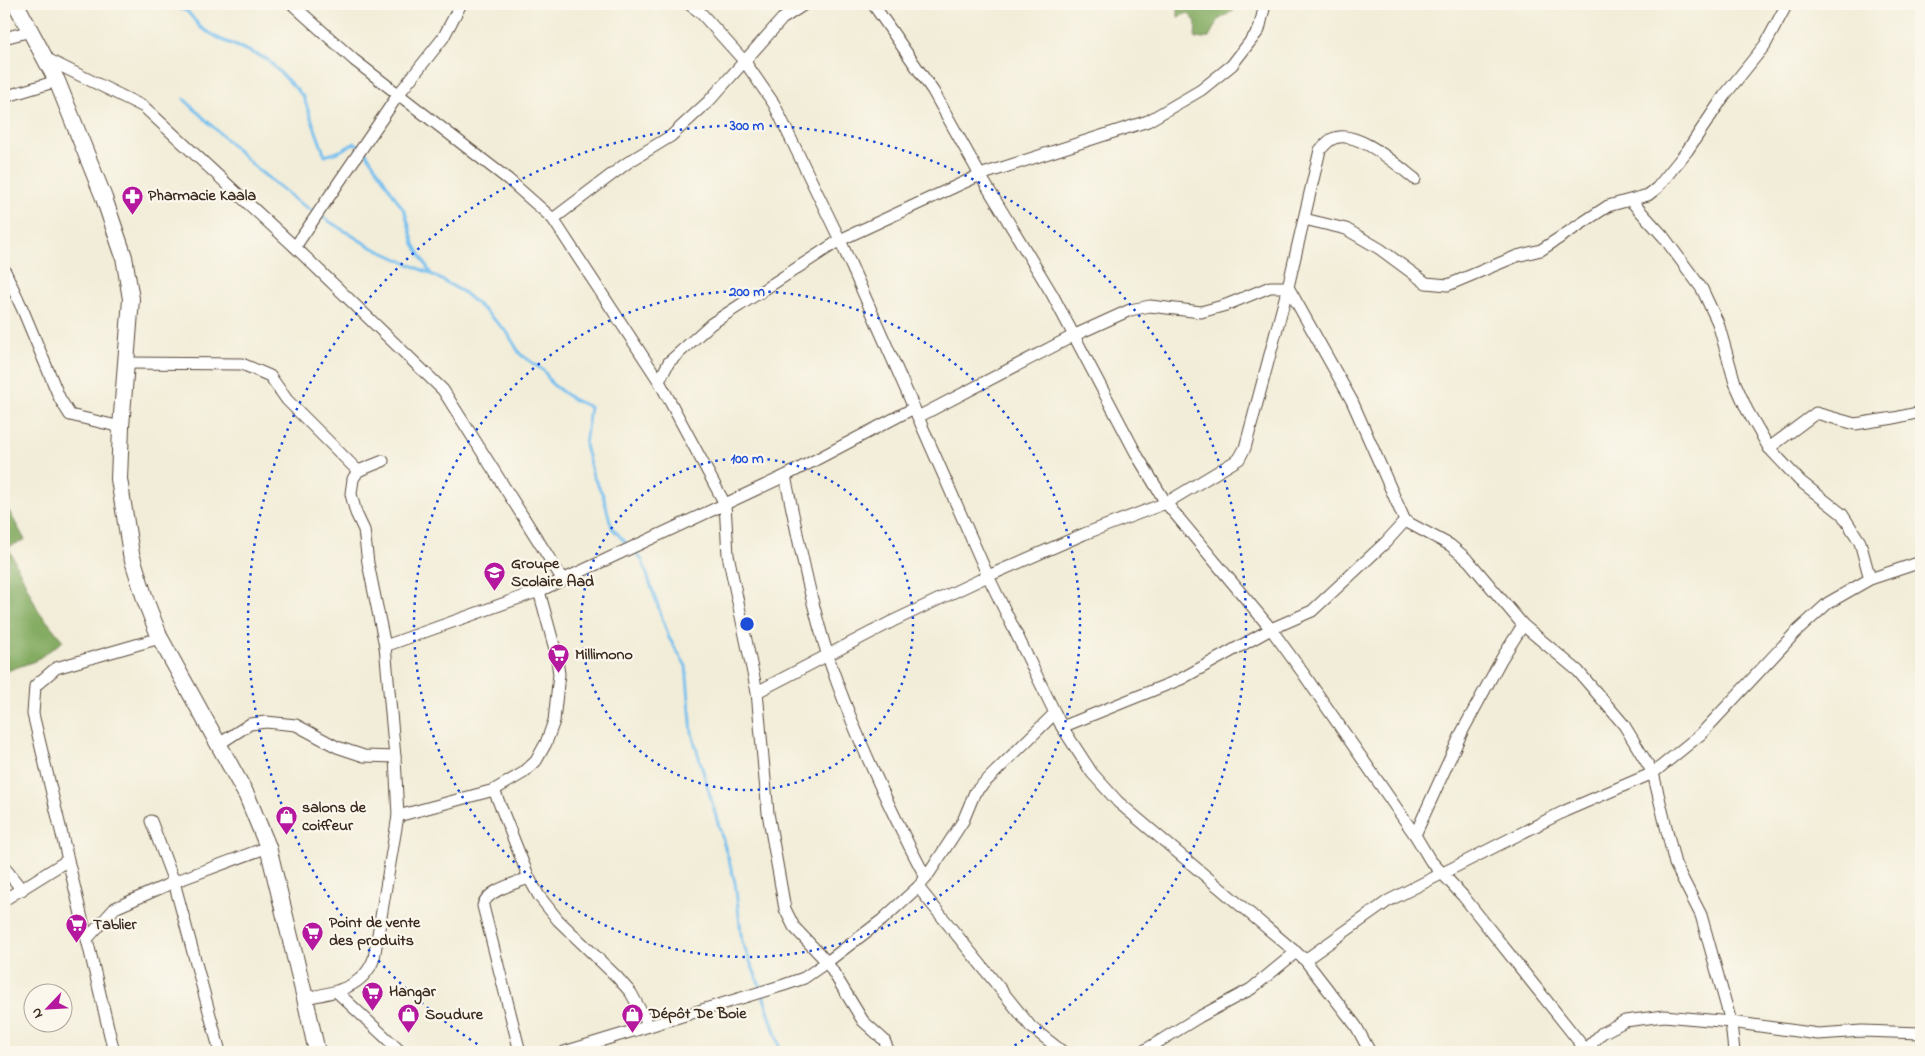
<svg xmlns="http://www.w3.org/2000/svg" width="1925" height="1056" font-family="'Indie Flower',sans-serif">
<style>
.forest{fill:#84ac62;stroke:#606b40}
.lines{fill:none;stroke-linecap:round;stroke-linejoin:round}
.stream{stroke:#77c0ef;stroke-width:3}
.minor-casing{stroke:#56473a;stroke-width:13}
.highway-casing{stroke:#56473a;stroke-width:18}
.minor{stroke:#fff;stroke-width:11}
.highway{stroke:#fff;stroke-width:16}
.ring{fill:none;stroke:#1d4ed8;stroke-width:2.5;stroke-dasharray:2.5 5}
.labels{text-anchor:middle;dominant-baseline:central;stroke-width:4.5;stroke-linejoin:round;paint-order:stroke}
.poi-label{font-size:16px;font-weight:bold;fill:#3b2a1e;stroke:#fbf7ec;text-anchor:start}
.centre{fill:#1d4ed8;stroke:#fbf7ec;stroke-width:2.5}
.ring-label{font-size:15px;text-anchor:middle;font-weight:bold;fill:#1d4ed8;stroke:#fbf7ec;stroke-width:4.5;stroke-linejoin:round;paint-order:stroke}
</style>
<rect width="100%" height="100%" fill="#fbf7ec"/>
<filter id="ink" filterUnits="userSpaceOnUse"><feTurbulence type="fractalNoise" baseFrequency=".02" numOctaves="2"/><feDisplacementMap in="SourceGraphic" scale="10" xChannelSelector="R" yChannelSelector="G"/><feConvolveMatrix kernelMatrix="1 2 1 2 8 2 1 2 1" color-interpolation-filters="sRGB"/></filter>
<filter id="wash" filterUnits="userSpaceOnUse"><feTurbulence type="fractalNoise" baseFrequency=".0096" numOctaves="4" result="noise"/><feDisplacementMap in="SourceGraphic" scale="20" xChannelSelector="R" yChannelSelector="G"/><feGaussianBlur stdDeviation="1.12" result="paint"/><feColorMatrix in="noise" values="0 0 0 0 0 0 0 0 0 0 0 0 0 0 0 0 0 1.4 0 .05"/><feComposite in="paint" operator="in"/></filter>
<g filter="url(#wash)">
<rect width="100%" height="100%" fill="#f2edd8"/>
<!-- forest -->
<g class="forest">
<path d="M 1178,4 L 1244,4 L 1218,20 L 1209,37 L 1195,39 L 1196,22 L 1188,13 L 1178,17 Z"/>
<path d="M 4,502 L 25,540 L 8,547 L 38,610 L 63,641 L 35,661 L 4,672 Z"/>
</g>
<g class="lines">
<!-- stream -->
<g class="stream">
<path d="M 165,4 L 187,11 L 201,28 L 220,39 L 267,59 L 303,96 L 325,156 L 340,151 L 355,143 L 360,146"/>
<path d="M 184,99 L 257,169 L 298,202 L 369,246 L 431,274 L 463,292 L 485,311 L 507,332 L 520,354 L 544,371 L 552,384 L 572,399 L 590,407 L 585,445 L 593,476 L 603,495 L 612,528 L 629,546"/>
<path d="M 365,151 L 405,212 L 414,244 L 431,274"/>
<path d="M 633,550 L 642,560 L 669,638 L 686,666 L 692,733 L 735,882 L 742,942 L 761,988"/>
<path d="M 763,994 L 781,1052"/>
</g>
</g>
</g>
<g filter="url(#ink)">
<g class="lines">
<defs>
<g id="minor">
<path d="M 292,4 L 354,60 L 509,180 L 553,219 L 659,381"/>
<path d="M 689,4 L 701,13 L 745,62 L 774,104 L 840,240 L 988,576 L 1055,713 L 1062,727 L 1092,773 L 1118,802 L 1305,960 L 1356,1026 L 1370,1052"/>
<path d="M 873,4 L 933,91 L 980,175 L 1052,294 L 1138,457 L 1166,503 L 1271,629 L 1303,673 L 1415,835 L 1430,860 L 1463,896 L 1585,1049"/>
<path d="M 4,38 L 31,31"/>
<path d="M 45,58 L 144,107 L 295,247 L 443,390 L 563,580"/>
<path d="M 4,97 L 57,81"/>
<path d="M 1631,201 L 1663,236 L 1702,289 L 1718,323 L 1735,383 L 1747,410 L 1769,448 L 1800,481 L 1842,514 L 1860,542 L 1870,579"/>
<path d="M 553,219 L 627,163 L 671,136 L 709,101 L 782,19 L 805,4"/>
<path d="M 1304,219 L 1346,229 L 1380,249 L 1426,283 L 1448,285 L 1517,256 L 1541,250 L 1608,206 L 1648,195 L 1657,188 L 1687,151 L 1724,96 L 1765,45 L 1787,4"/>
<path d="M 295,247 L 398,95 L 443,38 L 461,4"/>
<path d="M 4,269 L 22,308 L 60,399 L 70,415 L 121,427"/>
<path d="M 126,363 L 242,364 L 270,376 L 287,400 L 358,471"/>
<path d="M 918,417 L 1075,335 L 1130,310 L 1150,306 L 1201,312 L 1226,305 L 1270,287 L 1288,287 L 1352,401 L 1405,521 L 1386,542 L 1312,611 L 1271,629 L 1181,679 L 1062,727"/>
<path d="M 1769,448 L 1816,413 L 1855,424 L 1894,418 L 1921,412"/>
<path d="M 383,461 L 358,471 L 353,479 L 351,494 L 356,513 L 364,530 L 368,563 L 385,646"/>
<path d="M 785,476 C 800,546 813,618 838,685 C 863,752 893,816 926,878"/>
<path d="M 1405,521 L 1450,545 L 1469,561 L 1523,625 L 1578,671 L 1624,725 L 1653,773 L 1675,864 L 1701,915 L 1731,1022 L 1734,1052"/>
<path d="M 757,692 L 893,621 L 988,576 L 1084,534 L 1166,503 L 1239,459 L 1245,448 L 1288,287 L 1320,150 C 1323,147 1327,142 1332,139 C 1355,127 1397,165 1415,179"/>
<path d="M 219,744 L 250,724 L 266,722 L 296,725 L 337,747 L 364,756 L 395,757"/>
<path d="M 494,790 L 529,878 L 539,896 L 558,920 L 617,977 L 631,993 L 649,1026"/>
<path d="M 398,816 L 494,790 L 523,773 L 536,761 L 546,743 L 554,721 L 559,674 L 556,653 L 539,591"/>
<path d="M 151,821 L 174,882 L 220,1052"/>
<path d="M 1415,835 L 1462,732 L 1502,658 L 1523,625"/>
<path d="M 4,867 L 22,890"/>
<path d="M 918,887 L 1031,1027 L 1063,1052"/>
<path d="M 4,900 L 68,860"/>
<path d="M 87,939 L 115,908 L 174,882 L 268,847"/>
<path d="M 1305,960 L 1388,901 L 1565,811 L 1653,773 L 1701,734 L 1795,633 L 1828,603 L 1870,579 L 1921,562"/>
<path d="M 337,992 L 401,1052"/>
<path d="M 305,998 C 333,993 364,988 374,958 L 398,816 L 395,757 L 385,646 L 539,591 L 785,476 L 914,408"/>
<path d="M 114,1052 L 33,714 L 35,686 L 56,668 L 160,638"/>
<path d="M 520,1052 L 483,906 C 485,891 516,883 529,878"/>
<path d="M 564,1052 L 784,985 L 804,978 L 827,962 L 882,920 L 918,887 L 926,878 L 963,821 L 975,792 L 1055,713"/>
<path d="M 889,1052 L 884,1040 L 863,1021 L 827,962 L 794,927 L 785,909 L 768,813 L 757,692 L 728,555 L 725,504 L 659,381 L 669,362 L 711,324 L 840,240 L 980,175 L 1148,121 L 1201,90 L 1232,65 L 1259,30 L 1265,4"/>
<path d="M 1142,1052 L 1199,1017 L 1251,989 L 1296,952"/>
<path d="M 1584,1052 L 1602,1033 L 1625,1021 L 1664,1016 L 1731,1022 L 1818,1034 L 1862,1031 L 1921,1033"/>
</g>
<path id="highway" d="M 16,4 L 57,81 L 104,198 L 124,257 L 131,299 L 121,427 L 119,479 L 131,554 L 146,602 L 160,638 L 247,796 L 268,847 L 305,998 L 317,1052"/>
</defs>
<!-- minor casing -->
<use href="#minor" class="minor-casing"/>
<!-- highway casing -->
<use href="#highway" class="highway-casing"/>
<!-- minor -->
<use href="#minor" class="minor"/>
<!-- highway -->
<use href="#highway" class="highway"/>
</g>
</g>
<!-- distance rings -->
<g class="ring">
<circle cx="747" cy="624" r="166"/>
<circle cx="747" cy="624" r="333"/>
<path d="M490 1052A499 499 0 1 1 1004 1052"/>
</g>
<!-- icons -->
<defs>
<symbol id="pharmacy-pin" viewBox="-11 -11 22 30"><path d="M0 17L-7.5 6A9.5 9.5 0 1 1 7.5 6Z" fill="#b5179e" stroke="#fbf7ec"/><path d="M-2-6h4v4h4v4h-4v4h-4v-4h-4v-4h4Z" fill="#fff"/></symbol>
<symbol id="school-pin" viewBox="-11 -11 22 30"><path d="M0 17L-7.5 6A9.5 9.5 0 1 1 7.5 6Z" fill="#b5179e" stroke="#fbf7ec"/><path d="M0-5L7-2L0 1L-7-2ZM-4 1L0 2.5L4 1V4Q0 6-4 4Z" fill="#fff"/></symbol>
<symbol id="supermarket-pin" viewBox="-11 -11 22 30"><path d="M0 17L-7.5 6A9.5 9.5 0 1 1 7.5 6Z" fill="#b5179e" stroke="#fbf7ec"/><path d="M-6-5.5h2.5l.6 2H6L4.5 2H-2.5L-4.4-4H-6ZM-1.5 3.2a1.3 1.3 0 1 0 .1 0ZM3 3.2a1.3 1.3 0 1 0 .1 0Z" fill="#fff"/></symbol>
<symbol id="shop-pin" viewBox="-11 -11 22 30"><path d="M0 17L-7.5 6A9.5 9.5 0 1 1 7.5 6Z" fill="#b5179e" stroke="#fbf7ec"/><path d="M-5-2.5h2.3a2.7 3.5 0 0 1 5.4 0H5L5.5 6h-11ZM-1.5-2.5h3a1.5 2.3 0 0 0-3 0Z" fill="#fff"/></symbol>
</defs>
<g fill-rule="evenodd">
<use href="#pharmacy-pin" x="120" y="184" width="25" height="34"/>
<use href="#school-pin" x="482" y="560" width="25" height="34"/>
<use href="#supermarket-pin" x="546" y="642" width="25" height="34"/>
<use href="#shop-pin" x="274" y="804" width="25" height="34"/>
<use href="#supermarket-pin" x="64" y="912" width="25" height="34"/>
<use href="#supermarket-pin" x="300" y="920" width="25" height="34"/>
<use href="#supermarket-pin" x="360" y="980" width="25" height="34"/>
<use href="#shop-pin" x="620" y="1002" width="25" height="34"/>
<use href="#shop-pin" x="396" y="1002" width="25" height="34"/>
</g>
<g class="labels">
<!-- poi labels -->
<g class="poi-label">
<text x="148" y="196">Pharmacie Kaala</text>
<text x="511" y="564">Groupe<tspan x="511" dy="18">Scolaire Aad</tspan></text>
<text x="575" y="655">Millimono</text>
<text x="302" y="808">salons de<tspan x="302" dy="18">coiffeur</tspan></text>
<text x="329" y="923">Point de vente<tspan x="329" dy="18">des produits</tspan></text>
<text x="93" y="925">Tablier</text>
<text x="389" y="992">Hangar</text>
<text x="649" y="1014">Dépôt De Boie</text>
<text x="425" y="1015">Soudure</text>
</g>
</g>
<circle cx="747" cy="624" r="8" class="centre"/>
<g class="ring-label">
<text x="747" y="130">300 m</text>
<text x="747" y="296">200 m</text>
<text x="747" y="463">100 m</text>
</g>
<!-- margin -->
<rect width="1925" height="1056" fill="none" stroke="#fbf7ec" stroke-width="20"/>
<!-- north arrow -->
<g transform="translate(48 1008) rotate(245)"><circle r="24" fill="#fbf7ec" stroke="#aea59a"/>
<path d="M0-4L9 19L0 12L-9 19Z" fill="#b5179e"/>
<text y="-8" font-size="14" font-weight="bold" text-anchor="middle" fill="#3b2a1e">N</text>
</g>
</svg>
